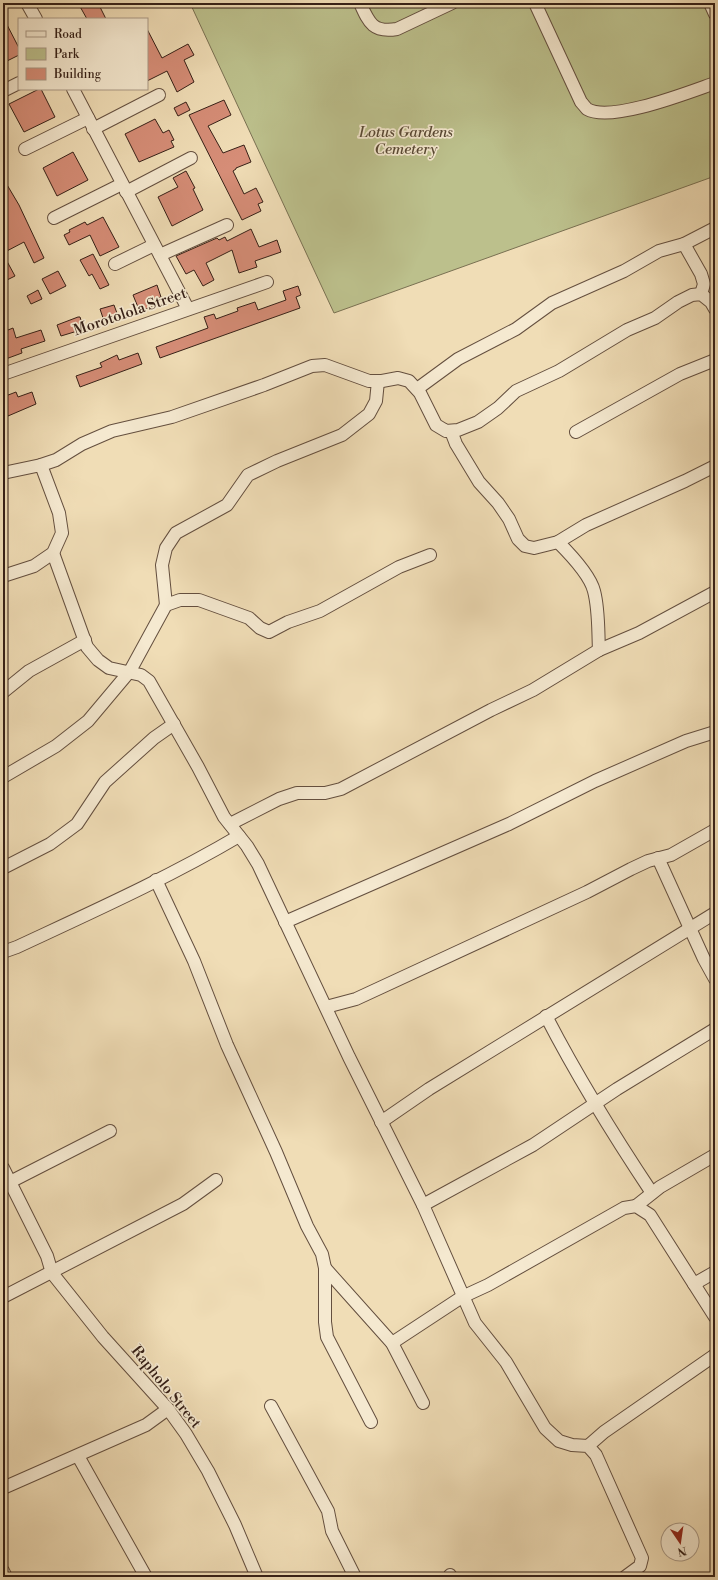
<svg xmlns="http://www.w3.org/2000/svg" width="718" height="1580" font-family="'Libre Bodoni',serif">
<style>
.green{fill:#bcc08c;stroke:#797052}
.building{fill:#d68d77;stroke:#362017}
.lines{fill:none;stroke-linecap:round;stroke-linejoin:round}
.minor-casing{stroke:#644f3f;stroke-width:14}
.minor{stroke:#f5e9d0;stroke-width:12}
.labels{text-anchor:middle;dominant-baseline:central;stroke-width:3.5;stroke-linejoin:round;paint-order:stroke}
.park-label{font-size:15px;font-style:italic;fill:#584834;stroke:#f5e9d0}
.street-label{font-size:15px;fill:#362017;stroke:#f5e9d0}
</style>
<rect width="100%" height="100%" fill="#f0ddb6"/>
<filter id="stains"><feTurbulence type="fractalNoise" baseFrequency=".005" numOctaves="4"/><feColorMatrix values="0 0 0 0 .2 0 0 0 0 .09 0 0 0 0 .02 0 0 0 .5 -.17"/></filter>
<radialGradient id="worn" r=".72"><stop offset=".6" stop-color="#630" stop-opacity="0"/><stop offset="1" stop-color="#630" stop-opacity=".3"/></radialGradient>
<!-- green -->
<path class="green" d="M 190,3 L 715,3 L 715,176 L 334,313 Z"/>
<!-- building -->
<g class="building">
<path d="M 78,3 L 98,3 L 106,19 L 87,19 Z"/>
<path d="M 3,17 L 19,48 L 19,55 L 3,63 Z"/>
<path d="M 147,29 L 162,58 L 188,44 L 194,55 L 184,60 L 194,82 L 177,92 L 167,71 L 147,81 Z"/>
<path d="M 39,89 L 41,89 L 55,117 L 24,132 L 9,104 Z"/>
<path d="M 224,100 L 231,115 L 208,126 L 223,153 L 244,145 L 251,162 L 236,168 L 236,169 L 233,171 L 244,194 L 256,188 L 263,202 L 258,204 L 261,211 L 242,220 L 189,115 Z"/>
<path d="M 186,102 L 190,110 L 178,116 L 174,108 Z"/>
<path d="M 155,119 L 163,133 L 169,130 L 174,140 L 171,141 L 174,147 L 139,162 L 125,134 Z"/>
<path d="M 73,152 L 88,180 L 57,196 L 43,168 Z"/>
<path d="M 186,171 L 195,188 L 193,189 L 203,210 L 172,226 L 158,197 L 178,187 L 173,178 Z"/>
<path d="M 3,178 L 19,205 L 44,258 L 34,263 L 24,242 L 3,253 Z"/>
<path d="M 103,217 L 119,247 L 100,256 L 90,235 L 69,245 L 64,235 L 70,232 L 69,230 L 85,222 L 87,225 Z"/>
<path d="M 251,229 L 259,247 L 277,240 L 281,252 L 255,261 L 257,267 L 239,273 L 232,250 L 206,263 L 214,280 L 203,286 L 194,270 L 186,274 L 176,256 L 217,238 L 219,240 L 225,237 L 227,241 Z"/>
<path d="M 3,254 L 15,276 L 3,282 Z"/>
<path d="M 93,254 L 109,285 L 100,289 L 92,274 L 89,276 L 80,260 Z"/>
<path d="M 58,271 L 66,286 L 50,294 L 42,279 Z"/>
<path d="M 157,285 L 161,297 L 156,299 L 158,303 L 140,312 L 133,295 Z"/>
<path d="M 298,286 L 301,295 L 296,297 L 300,308 L 160,358 L 156,347 L 208,328 L 204,317 L 214,314 L 216,319 L 238,311 L 237,308 L 255,302 L 258,310 L 286,300 L 283,291 Z"/>
<path d="M 38,290 L 42,299 L 31,304 L 27,296 Z"/>
<path d="M 114,305 L 118,316 L 104,321 L 100,309 Z"/>
<path d="M 78,317 L 80,317 L 84,329 L 61,336 L 57,325 Z"/>
<path d="M 13,328 L 16,338 L 41,330 L 45,341 L 21,349 L 22,353 L 3,360 L 3,332 Z"/>
<path d="M 138,353 L 142,364 L 80,387 L 76,376 L 102,367 L 100,363 L 117,355 L 119,360 Z"/>
<path d="M 16,392 L 18,397 L 32,392 L 36,404 L 8,416 L 7,413 L 3,415 L 3,397 Z"/>
</g>
<g class="lines">
<defs>
<g id="minor">
<path d="M 27,3 L 36,19"/>
<path d="M 360,3 C 369,23 373,33 397,29 L 452,3"/>
<path d="M 535,3 L 581,102 C 583,104 585,107 587,109 C 611,123 689,92 715,83"/>
<path d="M 710,3 L 715,14"/>
<path d="M 73,89 L 188,309"/>
<path d="M 3,91 L 19,83"/>
<path d="M 93,129 L 159,95"/>
<path d="M 25,149 L 88,118"/>
<path d="M 126,192 L 191,158"/>
<path d="M 54,218 L 122,184"/>
<path d="M 684,244 L 701,274 L 704,284 L 701,294"/>
<path d="M 160,255 L 227,225"/>
<path d="M 115,264 L 154,245"/>
<path d="M 3,374 L 267,282"/>
<path d="M 417,389 L 458,359 L 516,329 L 552,303 L 624,271 L 659,251 L 684,244 L 715,228"/>
<path d="M 451,431 L 456,444 L 479,482 L 498,503 L 509,519 L 518,539 L 525,546 L 534,548 L 558,542 L 586,525 L 685,481 L 715,466"/>
<path d="M 576,432 L 680,374 L 715,360"/>
<path d="M 41,465 L 56,460 L 82,444 L 112,431 L 172,417 L 264,385 L 312,366 L 325,365 L 369,381 L 382,381 L 398,378 L 409,381 L 420,393 L 436,425 L 446,431 L 458,430 L 478,422 L 498,408 L 516,391 L 559,371 L 627,330 L 655,318 L 678,302 L 692,295 L 701,294 L 711,302 L 715,309"/>
<path d="M 3,473 L 41,465 L 59,513 L 62,533 L 53,553 L 34,566 L 3,576"/>
<path d="M 558,542 C 570,554 590,575 594,591 C 599,610 598,631 599,650"/>
<path d="M 53,553 L 87,647 L 98,660 L 109,668 L 141,675 L 149,681 L 198,767 L 224,817 L 247,846 L 258,864 L 349,1057 L 423,1205 L 475,1323 L 506,1362 L 545,1428 L 559,1441 L 572,1445 L 588,1446 L 596,1455 L 642,1558 L 640,1566 L 625,1577"/>
<path d="M 166,605 L 162,565 L 166,548 L 176,533 L 227,505 L 248,475 L 277,461 L 342,435 L 369,414 L 376,401 L 378,381"/>
<path d="M 3,692 L 29,671 L 85,640"/>
<path d="M 3,777 L 56,746 L 88,721 L 130,671 L 166,605 L 180,600 L 199,600 L 249,618 L 260,628 L 269,632 L 288,622 L 320,611 L 399,567 L 430,555"/>
<path d="M 230,824 L 279,799 L 297,793 L 325,793 L 341,789 L 491,710 L 533,690 L 599,650 L 639,633 L 715,592"/>
<path d="M 658,858 L 704,959 L 715,979"/>
<path d="M 3,868 L 50,844 L 77,824 L 105,782 L 154,738 L 174,724"/>
<path d="M 156,880 L 194,961 L 227,1045 L 276,1152 L 307,1226 L 322,1254 L 325,1268 L 325,1322 L 327,1337 L 371,1422"/>
<path d="M 285,922 L 509,824 L 595,781 L 686,741 L 715,732"/>
<path d="M 3,952 L 17,947 C 92,912 168,878 239,836"/>
<path d="M 326,1007 L 356,999 L 587,892 L 631,869 L 648,861 L 671,855 L 715,830"/>
<path d="M 546,1016 C 578,1078 614,1136 652,1193"/>
<path d="M 381,1122 L 429,1089 L 715,913"/>
<path d="M 3,1168 L 47,1256 L 52,1273 L 103,1337 L 168,1409 L 186,1434 L 208,1471 L 235,1525 L 257,1577"/>
<path d="M 10,1182 L 110,1131"/>
<path d="M 423,1205 L 533,1145 L 617,1089 L 715,1029"/>
<path d="M 636,1206 L 660,1187 L 715,1155"/>
<path d="M 325,1268 L 392,1343 L 423,1403"/>
<path d="M 694,1284 L 715,1272"/>
<path d="M 3,1297 L 183,1204 L 216,1180"/>
<path d="M 392,1343 L 462,1297 L 488,1285 L 624,1208 L 636,1206 L 650,1215 L 715,1317"/>
<path d="M 271,1406 L 328,1511 L 332,1531 L 355,1577"/>
<path d="M 588,1446 L 604,1432 L 715,1355"/>
<path d="M 78,1456 L 146,1577"/>
<path d="M 3,1488 L 146,1425 L 168,1409"/>
<path d="M 3,1571 L 6,1577"/>
<path d="M 450,1575 L 451,1577"/>
</g>
</defs>
<!-- minor casing -->
<use href="#minor" class="minor-casing"/>
<!-- minor -->
<use href="#minor" class="minor"/>
</g>
<g class="labels">
<!-- park labels -->
<g class="park-label">
<text x="406" y="132">Lotus Gardens<tspan x="406" dy="17">Cemetery</tspan></text>
</g>
<!-- street labels -->
<g class="street-label">
<text transform="translate(130 312) rotate(-19)">Morotolola Street</text>
<text transform="translate(166 1387) rotate(51)">Rapholo Street</text>
</g>
</g>
<!-- margin -->
<rect width="718" height="1580" fill="none" stroke="#f0ddb6" stroke-width="16"/>
<rect x="4" y="4" width="710" height="1572" fill="none" stroke="#362017" stroke-width="2"/>
<rect x="8" y="8" width="702" height="1564" fill="none" stroke="#362017"/>
<!-- legend -->
<rect x="18" y="18" width="130" height="72" fill="#f5e9d0" stroke="#a99986"/>
<rect x="26" y="31" width="20" height="6" fill="#f5e9d0" stroke="#a99986"/>
<text x="54" y="38" font-size="12" fill="#362017">Road</text>
<rect x="26" y="48" width="20" height="12" fill="#bcc08c" stroke="#a99986"/>
<text x="54" y="58" font-size="12" fill="#362017">Park</text>
<rect x="26" y="68" width="20" height="12" fill="#d68d77" stroke="#a99986"/>
<text x="54" y="78" font-size="12" fill="#362017">Building</text>
<!-- north arrow -->
<g transform="translate(680 1542) rotate(167)"><circle r="19" fill="#f5e9d0" stroke="#a99986"/>
<path d="M0-3L7 15L0 10L-7 15Z" fill="#8f2418"/>
<text y="-6" font-size="11" font-weight="bold" text-anchor="middle" fill="#362017">N</text>
</g>
<rect width="100%" height="100%" filter="url(#stains)"/>
<rect width="100%" height="100%" fill="url(#worn)"/>
</svg>
